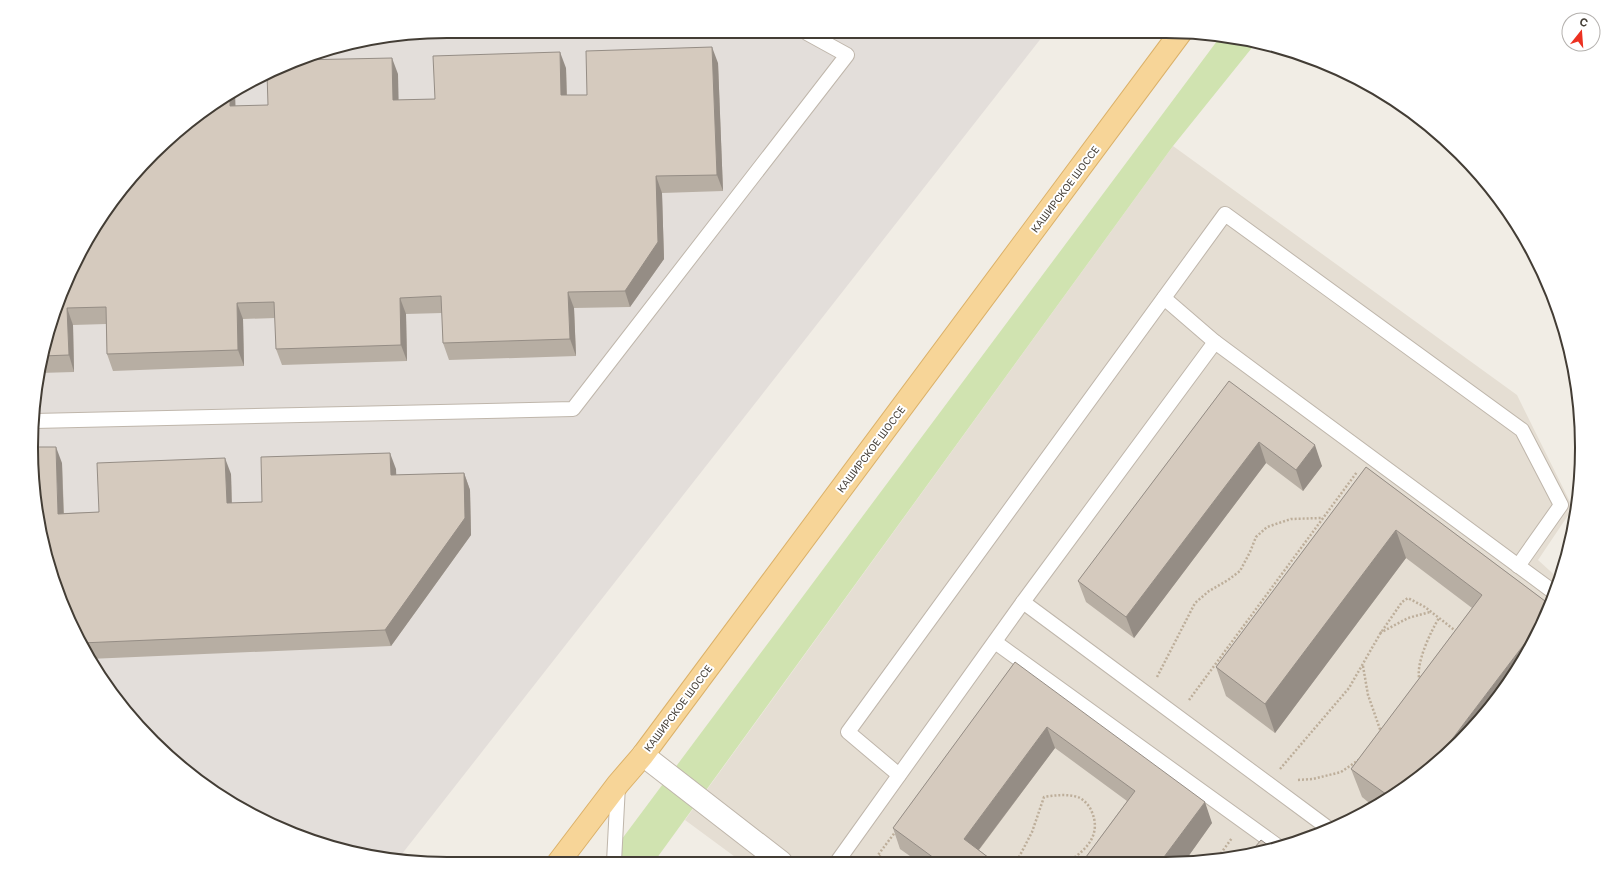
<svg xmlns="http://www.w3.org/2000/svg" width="1613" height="895" font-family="Inter,sans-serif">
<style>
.residential{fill:#e5ded3}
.industrial{fill:#e3deda}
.green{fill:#d0e3b0}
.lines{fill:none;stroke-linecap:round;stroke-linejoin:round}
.lane-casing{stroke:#bfb6ab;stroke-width:16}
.street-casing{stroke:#bfb6ab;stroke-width:24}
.primary-casing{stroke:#dbb169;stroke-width:24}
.path{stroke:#bdae9a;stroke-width:2.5;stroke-dasharray:2 2;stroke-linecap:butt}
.lane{stroke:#fff;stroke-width:14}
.street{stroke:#fff;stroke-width:22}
.primary{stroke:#f7d598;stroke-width:22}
.wall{fill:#b7aea3}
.shaded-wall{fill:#958d85}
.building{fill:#d5cabe;stroke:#958d85}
.labels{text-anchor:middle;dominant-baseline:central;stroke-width:4;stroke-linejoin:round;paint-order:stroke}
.street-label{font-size:10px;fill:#433d35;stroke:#fff}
.rim{fill:none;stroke:#433d35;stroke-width:2}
</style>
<rect width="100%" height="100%" fill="#f1ede5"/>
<!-- residential -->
<path class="residential" d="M 1173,146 L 1517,395 L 1573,508 L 1538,560 L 1560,580 L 1526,656 L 1460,742 L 1397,794 L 1300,842 L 1220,860 L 742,862 L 685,820 Z"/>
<!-- industrial -->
<path class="industrial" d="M 1046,32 L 398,859 L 314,842 L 239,808 L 173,761 L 134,722 L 87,656 L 32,475 L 35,393 L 45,339 L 74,263 L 101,216 L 153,153 L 194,117 L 263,74 L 314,53 L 393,35 Z"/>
<!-- green -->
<path class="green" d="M 1220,37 L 1255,44 L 1173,146 L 654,862 L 604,863 Z"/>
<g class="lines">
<defs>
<g id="lane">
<path d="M 1164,298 L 1215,342"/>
<path d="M 34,421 L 573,409 L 847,55 L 807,33"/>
<path d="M 1023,602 L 1328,828"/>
<path d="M 995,642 L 1279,847"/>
<path d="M 899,775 L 848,732 L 1225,214 L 1522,430 L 1561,505 L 1518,566"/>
<path d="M 614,862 L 618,785"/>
<path d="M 837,862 L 1023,602 L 1215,342 L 1555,593"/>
</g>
<path id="street" d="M 643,755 L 781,862"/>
<path id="primary" d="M 558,863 L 618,784 L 643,755 L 1181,32"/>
</defs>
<!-- lane casing -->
<use href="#lane" class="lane-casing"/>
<!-- street casing -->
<use href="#street" class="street-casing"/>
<!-- primary casing -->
<use href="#primary" class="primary-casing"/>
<!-- path -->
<g class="path">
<path d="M 1380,633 L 1408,618 L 1430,612"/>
<path d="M 1363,666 L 1368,695 L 1381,732"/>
<path d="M 1157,677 L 1195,603 L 1209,591 L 1228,580 L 1240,571 L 1250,552 L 1256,537 L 1267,527 L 1291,519 L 1322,518"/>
<path d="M 1420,681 C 1414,666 1431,631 1439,618"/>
<path d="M 1189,700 L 1357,472"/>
<path d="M 1280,769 L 1349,688 L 1380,634 L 1402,602 L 1408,598 L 1425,607 L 1457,632"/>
<path d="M 1298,780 L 1313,779 L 1341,772 L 1360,759"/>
<path d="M 1216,860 L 1232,838"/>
<path d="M 1017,861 L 1032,832 L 1044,797 C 1056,795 1067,794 1078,797 C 1083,799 1089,805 1091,810 C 1102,833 1088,849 1069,861"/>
<path d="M 887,862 L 878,855 L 896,831"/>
</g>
<!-- lane -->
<use href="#lane" class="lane"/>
<!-- street -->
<use href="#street" class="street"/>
<!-- primary -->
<use href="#primary" class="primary"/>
</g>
<!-- wall -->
<g class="wall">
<path d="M 718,63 L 723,191 L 662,193 L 664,259 L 630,307 L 574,308 L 576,356 L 449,360 L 443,343 L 442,313 L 406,314 L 407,361 L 282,365 L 276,349 L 275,318 L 243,319 L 244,366 L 113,371 L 107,354 L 106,324 L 73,325 L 74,372 L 39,373 L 45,339 L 74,263 L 268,105 L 398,74 L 398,100 L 435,99 L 566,68 L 567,95 L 587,95 Z"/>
<path d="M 1229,381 L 1322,466 L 1303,491 L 1266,463 L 1134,638 L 1086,602 L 1078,581 Z"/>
<path d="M 62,463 L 64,513 L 99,512 L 231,474 L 232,503 L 262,502 L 396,469 L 396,475 L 464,473 L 470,490 L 471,535 L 391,646 L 89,659 L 87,656 L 63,607 Z"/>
<path d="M 1366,467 L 1549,604 L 1397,794 L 1373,806 L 1362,797 L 1351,769 L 1472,608 L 1406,558 L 1275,733 L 1226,696 L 1216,667 Z"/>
<path d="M 1575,516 L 1570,537 L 1567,526 Z"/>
<path d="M 1015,662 L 1212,823 L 1185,861 L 1083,861 L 1127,801 L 1055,748 L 979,850 L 993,861 L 917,861 L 900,849 L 893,828 Z"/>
</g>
<!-- shaded-wall -->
<g class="shaded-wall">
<path d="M 712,47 L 718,63 L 723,191 L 717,175 Z"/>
<path d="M 560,52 L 566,68 L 567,111 L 561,95 Z"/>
<path d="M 392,58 L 398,74 L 399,117 L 393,100 Z"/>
<path d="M 235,91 L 236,122 L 230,106 L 230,95 Z"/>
<path d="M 656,176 L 662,193 L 664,259 L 630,307 L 625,291 Z"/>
<path d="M 568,292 L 574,308 L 576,356 L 570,339 Z"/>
<path d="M 400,298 L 406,314 L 407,361 L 401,345 Z"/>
<path d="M 237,303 L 243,319 L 244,366 L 238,350 Z"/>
<path d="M 67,308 L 73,325 L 74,372 L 69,355 Z"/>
<path d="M 1259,442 L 1266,463 L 1134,638 L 1126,617 Z"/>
<path d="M 1315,445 L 1322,466 L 1303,491 L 1296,470 Z"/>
<path d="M 56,447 L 62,463 L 64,530 L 58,514 Z"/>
<path d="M 390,453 L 396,469 L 397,491 L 391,475 Z"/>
<path d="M 225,458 L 231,474 L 232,520 L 227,503 Z"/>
<path d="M 464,473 L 470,490 L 471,535 L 391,646 L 385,630 Z"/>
<path d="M 1396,530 L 1406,558 L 1275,733 L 1265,704 Z"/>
<path d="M 1544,618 L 1526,656 L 1460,742 L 1434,763 Z"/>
<path d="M 1047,727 L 1055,748 L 971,860 L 964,839 Z"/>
<path d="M 1205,802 L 1212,823 L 1185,861 L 1161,861 Z"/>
</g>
<!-- building -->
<g class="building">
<path d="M 712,47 L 717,175 L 656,176 L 658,242 L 625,291 L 568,292 L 570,339 L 443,343 L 441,296 L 400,298 L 401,345 L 276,349 L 274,302 L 237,303 L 238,350 L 107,354 L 106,307 L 67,308 L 69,355 L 42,356 L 45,339 L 74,263 L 101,216 L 153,153 L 194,117 L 230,95 L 230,106 L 268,105 L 267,73 L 297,60 L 392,58 L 393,100 L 435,99 L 433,56 L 560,52 L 561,95 L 587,95 L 586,51 Z"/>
<path d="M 1229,381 L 1315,445 L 1296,470 L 1259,442 L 1126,617 L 1078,581 Z"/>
<path d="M 33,447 L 56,447 L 58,514 L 99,512 L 97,463 L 225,458 L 227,503 L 262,502 L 261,457 L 390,453 L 391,475 L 464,473 L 465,518 L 385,630 L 81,643 L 63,607 L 39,529 L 32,475 Z"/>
<path d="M 1366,467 L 1549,604 L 1544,618 L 1434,763 L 1397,794 L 1390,797 L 1351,769 L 1482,595 L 1396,530 L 1265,704 L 1216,667 Z"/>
<path d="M 1575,516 L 1572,531 L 1567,526 Z"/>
<path d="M 1015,662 L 1205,802 L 1161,861 L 1083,861 L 1135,791 L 1047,727 L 964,839 L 993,861 L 938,861 L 893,828 Z"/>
<path d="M 1261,840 L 1272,848 L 1250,853 Z"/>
</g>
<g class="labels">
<!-- street labels -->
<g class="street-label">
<text transform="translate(1065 189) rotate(-53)">КАШИРСКОЕ ШОССЕ</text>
<text transform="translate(871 449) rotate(-53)">КАШИРСКОЕ ШОССЕ</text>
<text transform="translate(678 708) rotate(-53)">КАШИРСКОЕ ШОССЕ</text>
</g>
</g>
<!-- crop -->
<path d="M0 0H1613V895H0ZM447 38H1166A409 409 0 0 1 1575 447V448A409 409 0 0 1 1166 857H447A409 409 0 0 1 38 448V447A409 409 0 0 1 447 38Z" fill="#fff" fill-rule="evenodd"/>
<path class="rim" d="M447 38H1166A409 409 0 0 1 1575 447V448A409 409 0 0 1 1166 857H447A409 409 0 0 1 38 448V447A409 409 0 0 1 447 38Z"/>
<!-- north arrow -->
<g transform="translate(1581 32) rotate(17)"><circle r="19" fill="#ffffff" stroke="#b4b1ae"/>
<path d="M0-3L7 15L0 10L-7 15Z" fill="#ec3121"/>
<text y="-6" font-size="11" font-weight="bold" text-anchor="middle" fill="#433d35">С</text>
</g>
</svg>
